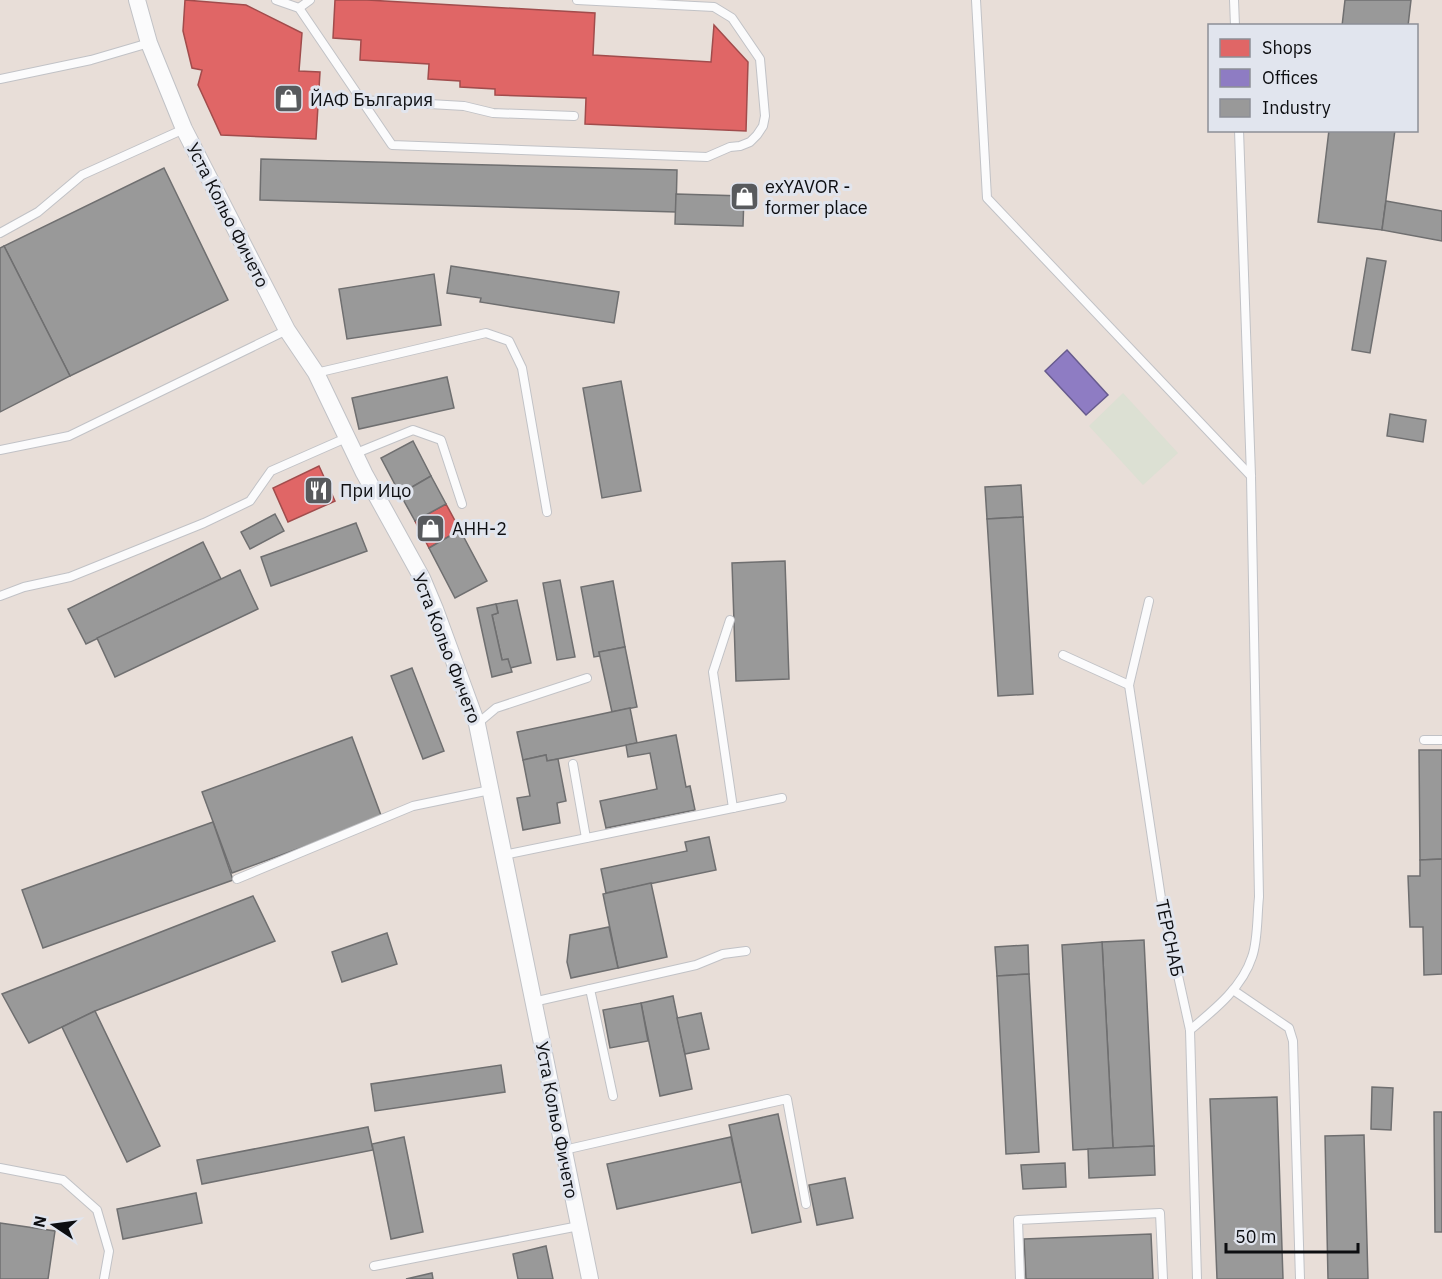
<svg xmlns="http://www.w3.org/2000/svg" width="1442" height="1279" font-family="'IBM Plex Sans',sans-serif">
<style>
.industrial{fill:#e8ded8;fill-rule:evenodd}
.green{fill:#dce0d3}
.shops{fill:#e06666;stroke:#a14c4c;stroke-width:1.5}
.offices{fill:#8e7cc3;stroke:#675b8e;stroke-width:1.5}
.industry{fill:#999;stroke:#6f6f70;stroke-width:1.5}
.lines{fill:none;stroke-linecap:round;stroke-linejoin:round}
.lane-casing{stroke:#c1c2c6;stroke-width:10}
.street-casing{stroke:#c1c2c6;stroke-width:18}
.lane{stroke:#fbfbfc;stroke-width:8}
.street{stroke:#fbfbfc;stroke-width:16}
.labels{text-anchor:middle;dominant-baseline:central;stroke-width:6;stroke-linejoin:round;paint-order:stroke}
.poi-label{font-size:18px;fill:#0d0e11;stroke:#e1e5ee;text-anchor:start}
.street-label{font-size:18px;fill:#0d0e11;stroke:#e1e5ee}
</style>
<rect width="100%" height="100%" fill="#e4e6eb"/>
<!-- industrial -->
<path class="industrial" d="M 0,0 L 1442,0 L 1442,1279 L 0,1279 ZM 1210,26 L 1416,26 L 1416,130 L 1210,130 Z"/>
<!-- green -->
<path class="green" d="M 1123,393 L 1178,453 L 1143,485 L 1089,426 Z"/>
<!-- shops -->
<g class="shops">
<path d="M 185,0 L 246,5 L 302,33 L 299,71 L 320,72 L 316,139 L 221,135 L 198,85 L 202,70 L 192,68 L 183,31 Z"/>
<path d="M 335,0 L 367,0 L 595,13 L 593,55 L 711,62 L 714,25 L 748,62 L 746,131 L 585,124 L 586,98 L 495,95 L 495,89 L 460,87 L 460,81 L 428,79 L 429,64 L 360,60 L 361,40 L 333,38 Z"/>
<path d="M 319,466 L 335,501 L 288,522 L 273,488 Z"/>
<path d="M 446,504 L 460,530 L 429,548 L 415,521 Z"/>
</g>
<!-- offices -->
<path class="offices" d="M 1067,350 L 1108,395 L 1086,415 L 1045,371 Z"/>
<!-- industry -->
<g class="industry">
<path d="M 1345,0 L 1411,0 L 1408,26 L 1342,26 Z"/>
<path d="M 1329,130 L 1395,130 L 1382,230 L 1318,222 Z"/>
<path d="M 261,159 L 677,170 L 676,212 L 260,200 Z"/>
<path d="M 164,168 L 228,300 L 70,376 L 4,246 Z"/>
<path d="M 676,194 L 744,196 L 743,226 L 675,224 Z"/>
<path d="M 1386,201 L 1442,211 L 1442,241 L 1382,230 Z"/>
<path d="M 4,246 L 70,376 L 0,412 L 0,248 Z"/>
<path d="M 1367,258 L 1386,261 L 1370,353 L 1352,350 Z"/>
<path d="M 451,266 L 619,292 L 614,323 L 480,302 L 481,298 L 447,293 Z"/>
<path d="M 434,274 L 441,325 L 347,339 L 339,289 Z"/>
<path d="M 447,377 L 454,408 L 359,429 L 352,398 Z"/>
<path d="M 621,381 L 641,491 L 602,498 L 583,388 Z"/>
<path d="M 1390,414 L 1426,420 L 1423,442 L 1387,436 Z"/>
<path d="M 413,441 L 431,476 L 400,494 L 381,458 Z"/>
<path d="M 431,476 L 446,504 L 415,521 L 400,494 Z"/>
<path d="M 1021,485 L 1023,517 L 987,519 L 985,487 Z"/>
<path d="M 275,514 L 284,531 L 250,549 L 241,532 Z"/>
<path d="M 1023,517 L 1033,694 L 998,696 L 987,519 Z"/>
<path d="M 356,523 L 367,551 L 271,586 L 261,557 Z"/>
<path d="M 460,530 L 487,581 L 455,598 L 429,548 Z"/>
<path d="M 203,542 L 221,579 L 86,644 L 68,609 Z"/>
<path d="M 785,561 L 789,679 L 736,681 L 732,563 Z"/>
<path d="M 240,570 L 258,609 L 115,677 L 97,638 Z"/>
<path d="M 560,580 L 575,657 L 557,660 L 543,583 Z"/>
<path d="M 613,581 L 625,647 L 599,652 L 600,656 L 594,657 L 581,587 Z"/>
<path d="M 517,600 L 531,663 L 510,668 L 508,659 L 502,660 L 492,615 L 498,613 L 496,604 Z"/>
<path d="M 496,604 L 498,613 L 492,615 L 502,660 L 508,659 L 512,672 L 492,677 L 477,608 Z"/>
<path d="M 625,647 L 637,707 L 612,712 L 599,652 Z"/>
<path d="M 412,668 L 444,751 L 423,759 L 391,676 Z"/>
<path d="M 630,708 L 637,743 L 547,761 L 546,755 L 523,760 L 517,732 Z"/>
<path d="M 676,735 L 686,787 L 690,786 L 695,810 L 606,828 L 600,801 L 657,789 L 650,753 L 628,757 L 626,745 Z"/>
<path d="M 352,737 L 382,818 L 232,873 L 202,792 Z"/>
<path d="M 1419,750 L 1442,750 L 1442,859 L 1420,860 Z"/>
<path d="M 546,755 L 547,761 L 558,759 L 566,801 L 557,803 L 560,823 L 523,830 L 517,798 L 530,796 L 523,760 Z"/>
<path d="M 213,822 L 233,880 L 43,948 L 22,890 Z"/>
<path d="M 709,837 L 716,870 L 606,893 L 601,869 L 687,851 L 685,842 Z"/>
<path d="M 1442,859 L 1442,974 L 1424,975 L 1423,927 L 1410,927 L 1408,876 L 1420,876 L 1420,860 Z"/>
<path d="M 651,883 L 667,957 L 618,968 L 603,894 Z"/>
<path d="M 253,896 L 275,941 L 95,1011 L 29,1043 L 2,994 Z"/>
<path d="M 609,927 L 618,968 L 571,978 L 567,962 L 570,935 Z"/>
<path d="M 387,933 L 397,964 L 342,982 L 332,952 Z"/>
<path d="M 1144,940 L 1154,1146 L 1113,1148 L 1102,942 Z"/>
<path d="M 1102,942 L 1113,1148 L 1073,1150 L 1062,945 Z"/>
<path d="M 1028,945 L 1029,974 L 997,976 L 995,947 Z"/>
<path d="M 1029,974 L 1039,1152 L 1006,1154 L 997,976 Z"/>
<path d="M 673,996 L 692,1089 L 660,1096 L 641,1003 Z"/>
<path d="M 641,1003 L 648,1041 L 610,1048 L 603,1010 Z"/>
<path d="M 95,1011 L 160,1146 L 127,1162 L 62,1027 Z"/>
<path d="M 701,1013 L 709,1049 L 685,1054 L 677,1018 Z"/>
<path d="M 501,1065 L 505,1092 L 375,1111 L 371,1084 Z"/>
<path d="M 1372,1087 L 1393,1088 L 1391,1130 L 1371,1129 Z"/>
<path d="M 1277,1097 L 1283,1279 L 1217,1279 L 1210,1099 Z"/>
<path d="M 1434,1112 L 1442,1112 L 1442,1232 L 1435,1232 Z"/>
<path d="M 778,1114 L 801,1222 L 752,1233 L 729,1125 Z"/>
<path d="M 368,1127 L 373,1150 L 202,1184 L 197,1160 Z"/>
<path d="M 1364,1135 L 1368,1279 L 1328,1279 L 1325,1136 Z"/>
<path d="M 404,1137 L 423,1232 L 391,1239 L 372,1144 Z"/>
<path d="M 731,1137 L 741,1182 L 617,1209 L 607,1164 Z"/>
<path d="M 1154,1146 L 1155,1175 L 1089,1178 L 1088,1149 Z"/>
<path d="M 1065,1163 L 1066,1187 L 1023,1189 L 1021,1165 Z"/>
<path d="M 845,1178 L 853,1218 L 817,1225 L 809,1185 Z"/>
<path d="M 196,1193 L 202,1223 L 123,1239 L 117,1209 Z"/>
<path d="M 0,1223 L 55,1231 L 48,1279 L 0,1279 Z"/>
<path d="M 1151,1234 L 1153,1279 L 1026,1279 L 1024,1239 Z"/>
<path d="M 546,1246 L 553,1279 L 518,1279 L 513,1254 Z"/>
<path d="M 432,1273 L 433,1279 L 406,1279 Z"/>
</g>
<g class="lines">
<defs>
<g id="lane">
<path d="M 276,0 L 299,8 L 392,145 L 707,157 L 730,147 L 740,146 L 750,142 L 757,135 L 763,126 L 765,116 L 760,59 L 732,18 L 714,7 L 577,0"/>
<path d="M 976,0 L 987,198 L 1251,476"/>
<path d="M 1234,0 L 1235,26"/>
<path d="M 299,8 L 310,0"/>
<path d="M 0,79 L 91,60 L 149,43"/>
<path d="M 361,100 L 464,106 L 493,113 L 574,116"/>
<path d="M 0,233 L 38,212 L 82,175 L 184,129"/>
<path d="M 316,373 L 486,333 L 509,341 L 522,368 L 547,512"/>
<path d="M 0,450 L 69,436 L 287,330"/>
<path d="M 354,454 L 413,430 L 441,440 L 462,504"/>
<path d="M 0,596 L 24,587 L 70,577 L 204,523 L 250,501 L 271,471 L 346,438"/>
<path d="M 1149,601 L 1129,685 L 1161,898 L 1190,1030 L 1197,1279"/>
<path d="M 730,620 L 713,672 L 733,808"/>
<path d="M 1063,655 L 1129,685"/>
<path d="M 477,724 L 496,708 L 587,678"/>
<path d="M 1424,740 L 1442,740"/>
<path d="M 573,764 L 586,838"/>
<path d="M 504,855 L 782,798"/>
<path d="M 237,879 L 413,806 L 490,790"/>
<path d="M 590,989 L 613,1096"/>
<path d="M 1233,990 L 1289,1028 L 1293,1041 L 1300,1279"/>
<path d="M 533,1002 L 696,965 L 723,954 L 746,951"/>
<path d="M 1190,1030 C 1214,1010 1242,988 1252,957 C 1258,941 1257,915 1259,897 L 1251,476 L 1239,130"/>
<path d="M 564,1150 L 787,1099 L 806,1204"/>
<path d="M 0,1168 L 63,1180 L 97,1210 L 109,1251 L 104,1279"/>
<path d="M 374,1266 L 579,1226"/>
<path d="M 1020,1279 L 1018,1220 L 1160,1213 L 1163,1279"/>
</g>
<path id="street" d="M 137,0 L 149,43 L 184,129 L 287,330 L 316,373 L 364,473 L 422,578 L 435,609 L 477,724 L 590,1279"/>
</defs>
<!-- lane casing -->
<use href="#lane" class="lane-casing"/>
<!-- street casing -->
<use href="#street" class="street-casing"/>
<!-- lane -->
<use href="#lane" class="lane"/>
<!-- street -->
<use href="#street" class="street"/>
</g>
<!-- icons -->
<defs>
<symbol id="shop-square" viewBox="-11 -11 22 22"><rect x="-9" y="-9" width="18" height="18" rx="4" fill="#585a5d" stroke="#e1e5ee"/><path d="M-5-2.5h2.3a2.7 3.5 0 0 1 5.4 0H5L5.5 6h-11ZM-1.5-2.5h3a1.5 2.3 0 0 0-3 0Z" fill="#fff"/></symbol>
<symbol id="restaurant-square" viewBox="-11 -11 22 22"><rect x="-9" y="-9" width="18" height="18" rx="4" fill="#585a5d" stroke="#e1e5ee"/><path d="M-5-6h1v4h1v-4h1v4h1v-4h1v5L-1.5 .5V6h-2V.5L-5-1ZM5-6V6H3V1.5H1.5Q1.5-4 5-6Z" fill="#fff"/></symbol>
</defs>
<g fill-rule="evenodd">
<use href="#shop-square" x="272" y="82" width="33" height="33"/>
<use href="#shop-square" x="728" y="180" width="33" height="33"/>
<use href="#restaurant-square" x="302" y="474" width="33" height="33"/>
<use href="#shop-square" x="414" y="512" width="33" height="33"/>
</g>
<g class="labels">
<!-- poi labels -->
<g class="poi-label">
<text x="310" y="99">ЙАФ България</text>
<text x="765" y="186">exYAVOR -<tspan x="765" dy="21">former place</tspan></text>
<text x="340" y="490">При Ицо</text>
<text x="452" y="528">АНН-2</text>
</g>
<!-- street labels -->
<g class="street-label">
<text transform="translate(228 215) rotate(63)">Уста Кольо Фичето</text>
<text transform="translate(447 648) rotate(69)">Уста Кольо Фичето</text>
<text transform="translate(1170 938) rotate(78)">ТЕРСНАБ</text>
<text transform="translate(557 1120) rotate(79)">Уста Кольо Фичето</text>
</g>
</g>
<!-- legend -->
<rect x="1208" y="24" width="210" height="108" fill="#e1e5ee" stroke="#8c8f96" stroke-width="1.5"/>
<rect x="1220" y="39" width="30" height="18" fill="#e06666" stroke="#8c8f96" stroke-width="1.5"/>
<text x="1262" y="54" font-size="18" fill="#0d0e11">Shops</text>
<rect x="1220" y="69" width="30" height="18" fill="#8e7cc3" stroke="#8c8f96" stroke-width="1.5"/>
<text x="1262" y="84" font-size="18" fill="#0d0e11">Offices</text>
<rect x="1220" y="99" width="30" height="18" fill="#999999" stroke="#8c8f96" stroke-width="1.5"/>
<text x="1262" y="114" font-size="18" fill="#0d0e11">Industry</text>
<!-- north arrow -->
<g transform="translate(54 1225) rotate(283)" stroke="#e1e5ee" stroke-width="4.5" paint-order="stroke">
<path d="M0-4.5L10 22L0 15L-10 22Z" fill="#0d0e11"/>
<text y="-9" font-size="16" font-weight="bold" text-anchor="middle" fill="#0d0e11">N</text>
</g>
<!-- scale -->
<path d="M1226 1243v9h132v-9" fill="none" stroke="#0d0e11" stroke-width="3"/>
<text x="1235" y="1243" font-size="18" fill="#0d0e11" stroke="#e1e5ee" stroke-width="4.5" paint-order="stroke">50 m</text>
</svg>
